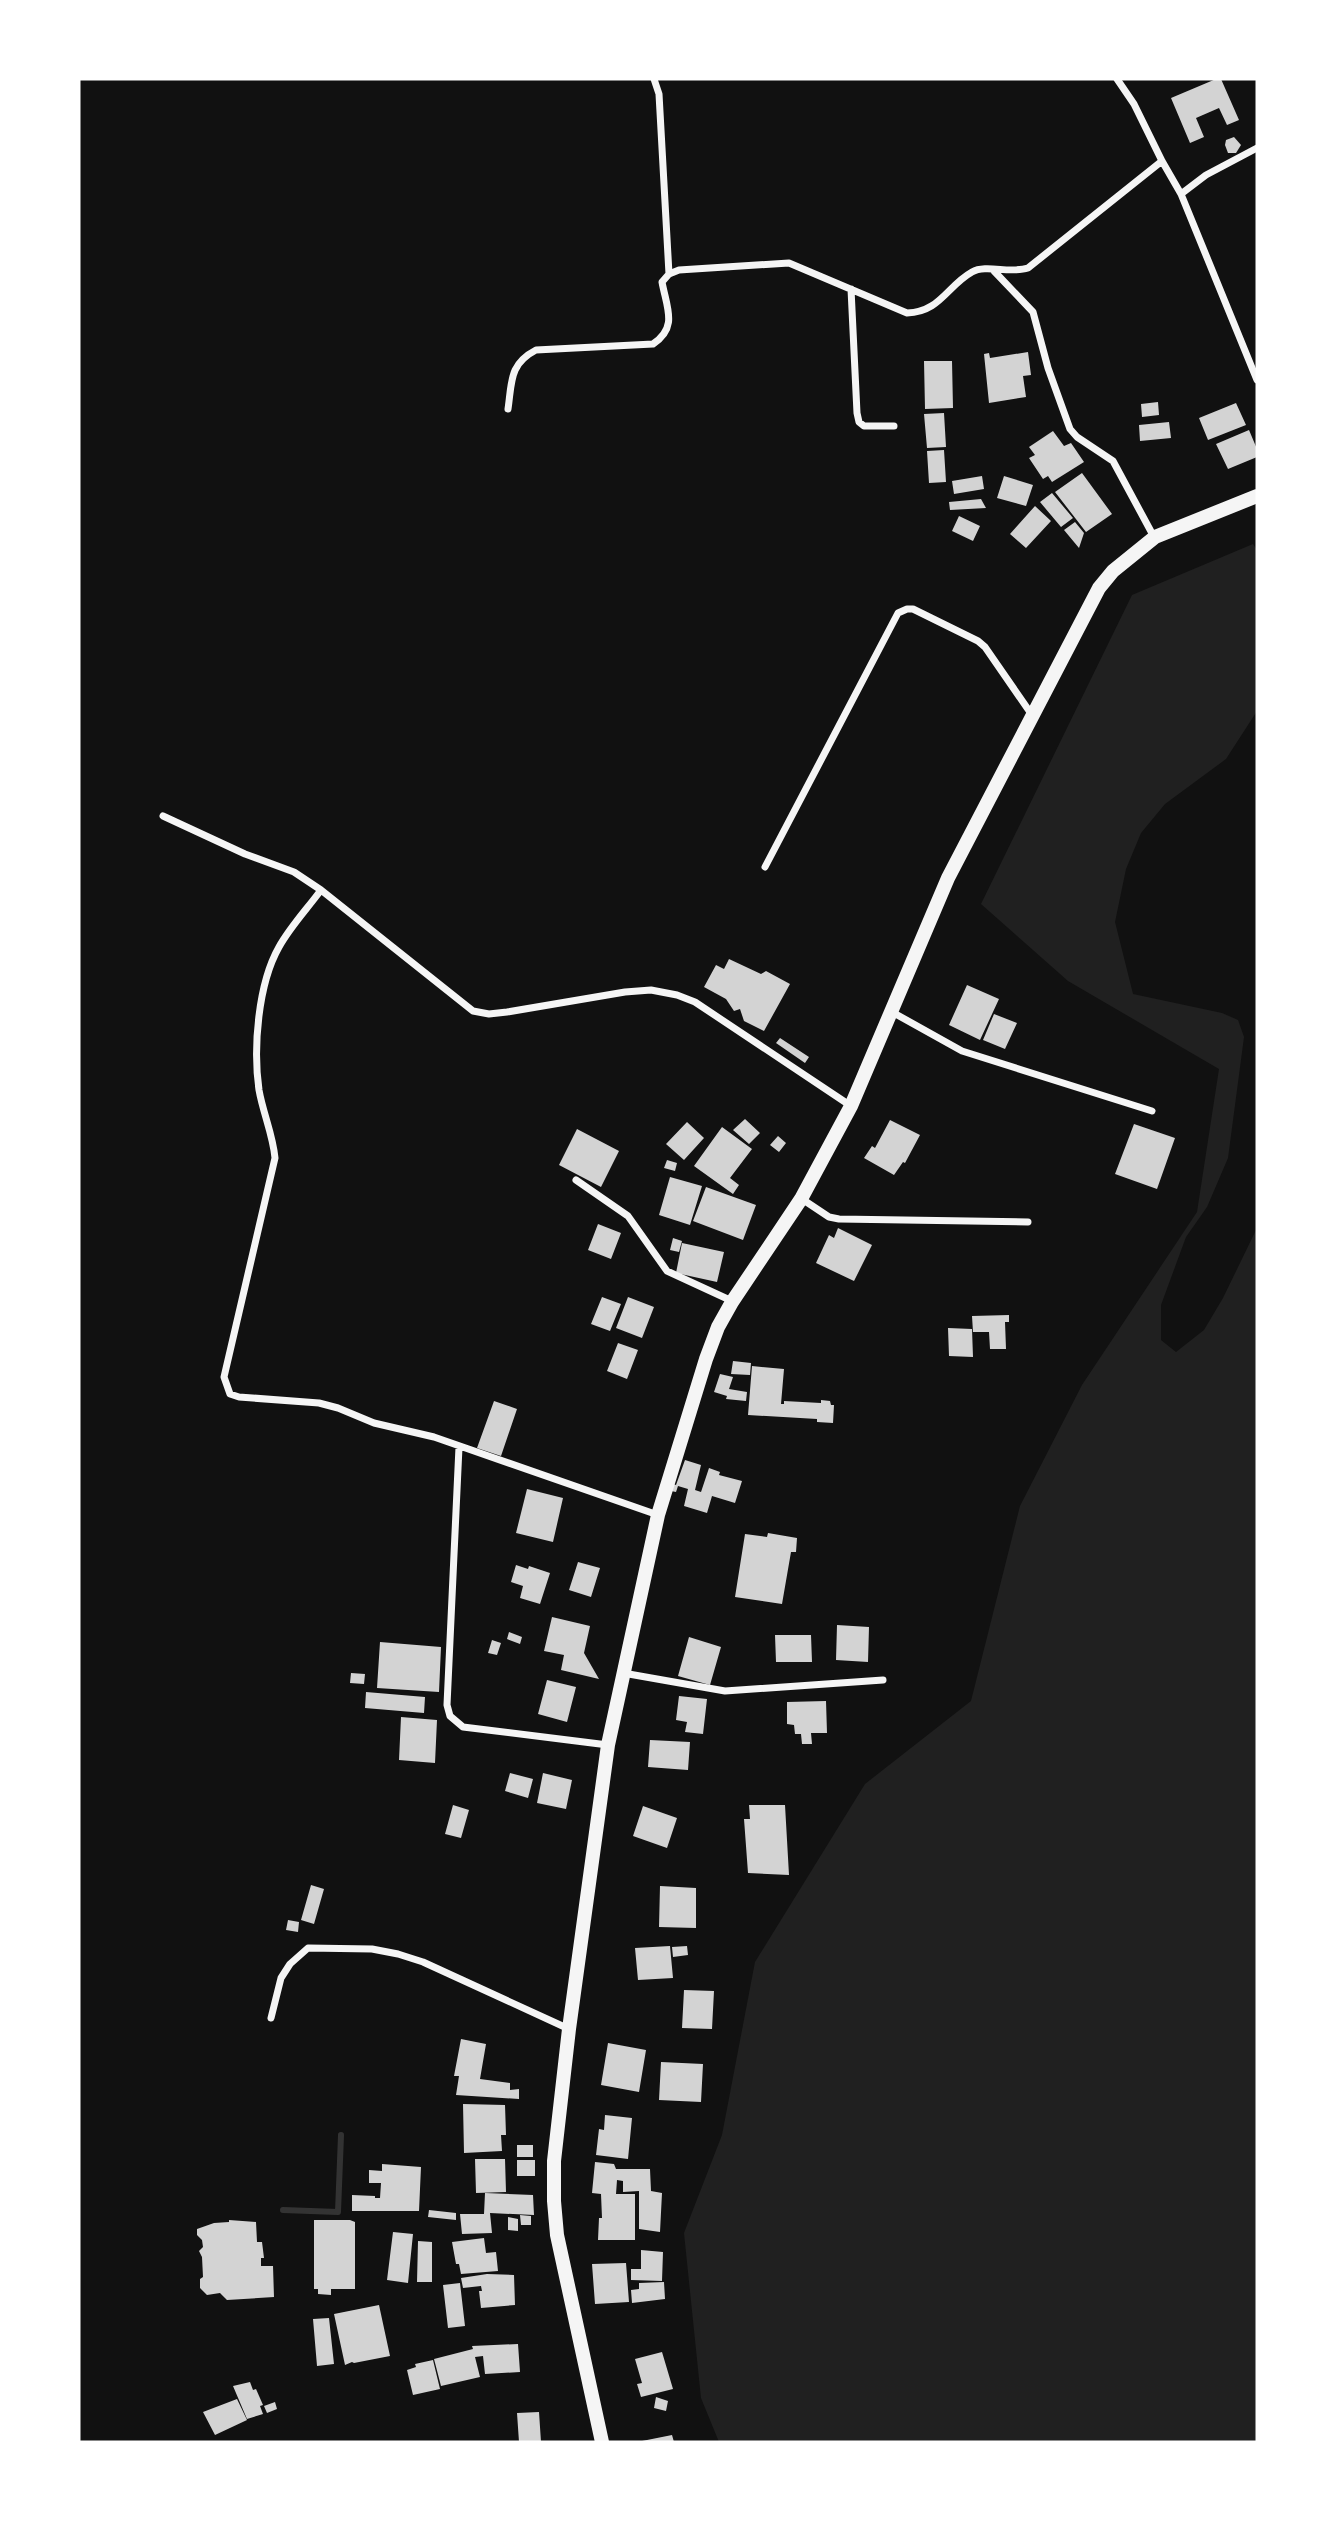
<svg xmlns="http://www.w3.org/2000/svg" width="1336" height="2521" viewBox="0 0 1336 2521" font-family="'Titillium Web',sans-serif">
  <style>
    .green { fill: #202020 }
    .lines { fill: none; stroke-linecap: round; stroke-linejoin: round }
    .stream { stroke: #333; stroke-width: 6 }
    .building { fill: #d3d3d3 }
    .minor { stroke: #f5f5f5; stroke-width: 7 }
    .secondary { stroke: #f5f5f5; stroke-width: 14 }
  </style>
  <rect width="100%" height="100%" fill="#111"/>
  <path class="green" d="M1253,544L1257,550V711L1226,759L1165,804L1141,833L1126,869L1115,922L1133,994L1222,1013L1238,1020L1244,1037L1228,1158L1207,1207L1186,1237L1161,1305V1340L1176,1352L1204,1330L1223,1298L1257,1228V2442H719L701,2398L684,2233L722,2135L755,1962L865,1784L971,1701L1020,1506L1082,1385L1197,1212L1219,1069L1068,981L981,904L1132,595Z"/>
  <g class="lines">
    <path class="stream" d="M283,2210L338,2212L341,2135"/>
  </g>
  <path class="building" d="M1216,79H1221L1239,120L1227,125L1219,108L1196,118L1204,137L1190,143L1171,98Z
    M1234,137L1241,145L1236,153H1228L1225,145L1226,140Z
    M1028,352L1031,375L1023,376L1026,397L989,403L984,354L989,353L990,358Z
    M924,361H952L953,408L925,409Z
    M1158,402L1159,415L1142,417L1141,404Z
    M1236,403L1246,425L1208,440L1199,418Z
    M944,413L946,447L927,448L924,414Z
    M1169,422L1171,438L1140,441L1139,425Z
    M1249,430L1257,449V457L1228,469L1216,444Z
    M1053,431L1064,446L1071,443L1084,462L1052,482L1048,476L1043,479L1029,458L1035,455L1029,447Z
    M944,450L946,482L929,483L927,451Z
    M1082,473L1112,514L1086,532L1055,492Z
    M982,476L984,489L954,494L952,481Z
    M1004,476L1033,485L1026,506L997,498Z
    M1052,493L1073,518L1061,527L1040,502Z
    M981,499L986,508L950,510L949,502Z
    M1035,506L1051,521L1026,548L1010,534Z
    M959,516L980,526L973,541L952,531Z
    M1075,522L1084,533L1079,548L1064,530Z
    M729,959L761,974L766,971L790,984L764,1031L744,1021L740,1009L734,1011L726,999L704,987L716,965L724,969Z
    M967,985L999,999L980,1040L949,1025Z
    M994,1014L1017,1023L1005,1049L983,1040Z
    M780,1038L809,1057L805,1063L776,1043Z
    M745,1119L760,1133L749,1144L733,1130Z
    M890,1120L920,1135L905,1163L903,1162L894,1175L864,1158L872,1146L875,1148Z
    M687,1122L704,1138L684,1160L666,1144Z
    M1134,1124L1175,1138L1157,1189L1115,1174Z
    M722,1127L752,1149L730,1178L739,1185L733,1194L694,1166Z
    M577,1129L619,1151L601,1187L559,1165Z
    M778,1136L786,1143L779,1152L770,1145Z
    M667,1160L677,1163L675,1171L664,1168Z
    M670,1177L702,1186L690,1225L659,1215Z
    M706,1187L756,1205L743,1240L693,1221Z
    M598,1224L621,1233L611,1259L588,1250Z
    M838,1228L872,1245L854,1281L816,1263L829,1235L834,1238Z
    M673,1238L682,1241L679,1252L670,1250Z
    M682,1243L724,1252L717,1282L676,1273Z
    M602,1297L621,1304L610,1331L591,1324Z
    M628,1297L654,1307L642,1338L616,1328Z
    M1009,1315V1322H1005L1006,1349H990L989,1332H973L972,1316Z
    M948,1328L972,1329L973,1357L949,1356Z
    M618,1343L638,1350L627,1379L607,1371Z
    M733,1361L751,1363L750,1375L731,1374Z
    M752,1366L784,1369L781,1404H784V1401L821,1403V1400L830,1401L831,1405H834L833,1423L817,1422V1419L748,1415Z
    M720,1374L733,1377L729,1389L747,1392L746,1401L726,1399L727,1396L714,1392Z
    M494,1401L517,1409L501,1456L477,1448Z
    M685,1460L701,1465L695,1490L701,1492L709,1468L720,1472L719,1475L742,1481L735,1503L712,1496L707,1513L684,1506L688,1489L678,1486L676,1492L671,1491L673,1484L676,1485Z
    M527,1489L563,1498L553,1542L516,1533Z
    M768,1533L797,1538L796,1552H791L782,1604L735,1597L745,1534L767,1537Z
    M578,1562L600,1568L591,1597L569,1590Z
    M516,1565L528,1569L529,1566L550,1573L540,1604L520,1598L523,1586L511,1582Z
    M552,1617L590,1626L584,1653L599,1679L561,1670L564,1655L544,1651Z
    M837,1625L869,1627L868,1662L836,1660Z
    M509,1632L522,1637L520,1644L507,1639Z
    M775,1635H811L812,1662H776Z
    M689,1637L721,1647L710,1685L678,1676Z
    M492,1640L501,1643L497,1655L488,1653Z
    M380,1642L441,1647L439,1692L377,1688Z
    M351,1673L365,1674L364,1684L350,1683Z
    M547,1680L576,1687L567,1722L538,1714Z
    M366,1692L425,1697L424,1713L365,1708Z
    M679,1696L707,1699L703,1734L685,1732L687,1722L676,1720Z
    M826,1701L827,1733H811L812,1744H802L801,1734H795L794,1725L787,1724V1702Z
    M401,1717L437,1720L435,1763L399,1760Z
    M650,1740L690,1742L688,1770L648,1767Z
    M510,1773L533,1779L528,1798L505,1791Z
    M543,1773L572,1780L566,1809L537,1803Z
    M453,1805L469,1810L461,1838L445,1834Z
    M749,1805H785L789,1875L748,1873L744,1819H750Z
    M643,1806L677,1818L667,1848L633,1836Z
    M311,1885L324,1889L314,1924L301,1920Z
    M660,1886L696,1888V1928L659,1927Z
    M288,1920L299,1922L298,1932L286,1930Z
    M670,1946L673,1978L638,1980L635,1948Z
    M687,1946L688,1955L673,1957L672,1947Z
    M684,1990L714,1991L712,2029L682,2028Z
    M461,2039L486,2044L480,2079L510,2083V2090L519,2089V2099L456,2095L459,2076H454Z
    M608,2043L646,2050L639,2092L601,2085Z
    M661,2062L703,2064L701,2102L659,2100Z
    M463,2104L505,2105L506,2135H501L502,2151L464,2153Z
    M605,2115L632,2118L628,2159L596,2155L599,2129L604,2130Z
    M517,2145H533V2157H517Z
    M475,2159H505L506,2192L476,2193Z
    M517,2160H535V2176H517Z
    M595,2162L614,2164L616,2169H650L651,2191L662,2193L660,2232L639,2229V2191L623,2192V2181L617,2180L616,2194H635V2240H598L599,2218H602L601,2194L592,2193Z
    M382,2164L421,2167L419,2211H352V2195L375,2196V2198H380L381,2183H369V2170L382,2171Z
    M485,2193L533,2195L534,2215L490,2213L492,2233L462,2234L460,2214H484Z
    M429,2210L456,2213V2220L428,2217Z
    M520,2215L531,2216V2225H521Z
    M508,2217L518,2219V2231L508,2230Z
    M229,2220L256,2222L257,2242H262L264,2258H261V2266H273L274,2297L227,2300L220,2293L207,2295L200,2288V2279L203,2277L202,2257L199,2251L203,2247L202,2240L197,2235V2229L214,2223L229,2222Z
    M314,2220H350L355,2222V2289H331V2295L318,2294V2289H314Z
    M393,2232L413,2234L408,2283L387,2280Z
    M484,2238L486,2253L496,2252L498,2271L461,2274L459,2264H456L452,2242Z
    M418,2241L432,2242V2282H417Z
    M641,2250L663,2252L662,2281L631,2280V2269H641Z
    M626,2263L629,2302L595,2304L592,2264Z
    M487,2274L514,2275L515,2305L481,2308L479,2291H482L481,2286L463,2288L461,2278Z
    M664,2282L665,2299L632,2303L631,2290L639,2289V2283Z
    M460,2283L465,2326L448,2328L443,2285Z
    M379,2305L390,2356L354,2363L352,2362L345,2365L334,2314Z
    M329,2318L334,2364L317,2366L313,2319Z
    M518,2344L520,2372L485,2374L483,2356L475,2357L480,2377L441,2386L434,2359L473,2349L472,2346Z
    M662,2352L673,2389L641,2397L637,2384L642,2383L635,2359Z
    M433,2360L440,2389L413,2395L407,2370L416,2367L415,2364Z
    M250,2382L253,2390L256,2389L263,2405L260,2406L263,2414L247,2419L233,2386Z
    M656,2397L668,2401L666,2411L654,2408Z
    M237,2399L247,2420L215,2435L203,2412Z
    M275,2402L277,2409L267,2413L264,2406Z
    M539,2412L541,2442H519L517,2413Z
    M672,2435L674,2442H642V2441Z"/>
  <g class="lines">
    <path class="minor" d="M654,79L659,94L669,274
      M1117,79L1134,104L1162,161L1181,194L1257,380
      M1181,194L1206,175L1257,148
      M994,271L1033,312L1048,368L1070,429L1077,437L1113,461L1154,537
      M851,289L857,413L859,422L864,426H894
      M508,409C512,382 509,364 536,350L653,344C678,327 667,309 662,282L669,274L679,270L789,263L907,313C940,312 947,286 972,272C986,264 1010,274 1028,268L1162,161
      M163,816L245,854L294,872L321,890L473,1011L489,1014L507,1012L625,992L651,990L677,995L695,1002L851,1106
      M765,867L898,613L907,609H913L978,641L985,647L1032,715
      M321,890C307,909 290,927 279,947C258,984 253,1048 259,1090C263,1113 273,1135 275,1158L224,1377L230,1394L239,1397L319,1403L338,1408L374,1423L434,1437L658,1515
      M892,1012L962,1051L1152,1111
      M576,1180L628,1216L667,1271L732,1301
      M802,1199L829,1217L839,1219L1028,1222
      M459,1447L447,1705L450,1716L463,1727L608,1745
      M623,1673L725,1691L883,1680
      M271,2018L281,1978L290,1964L308,1948L372,1949L398,1954L423,1962L569,2029"/>
    <path class="secondary" d="M602,2442L557,2235L554,2201V2161L569,2029L608,1745L658,1515L706,1359L718,1327L732,1302L801,1199L851,1106L948,878L1099,588L1113,571L1155,537L1257,496"/>
  </g>
  <rect width="1336" height="2521" fill="none" stroke="#ffffff" stroke-width="161"/>
</svg>
